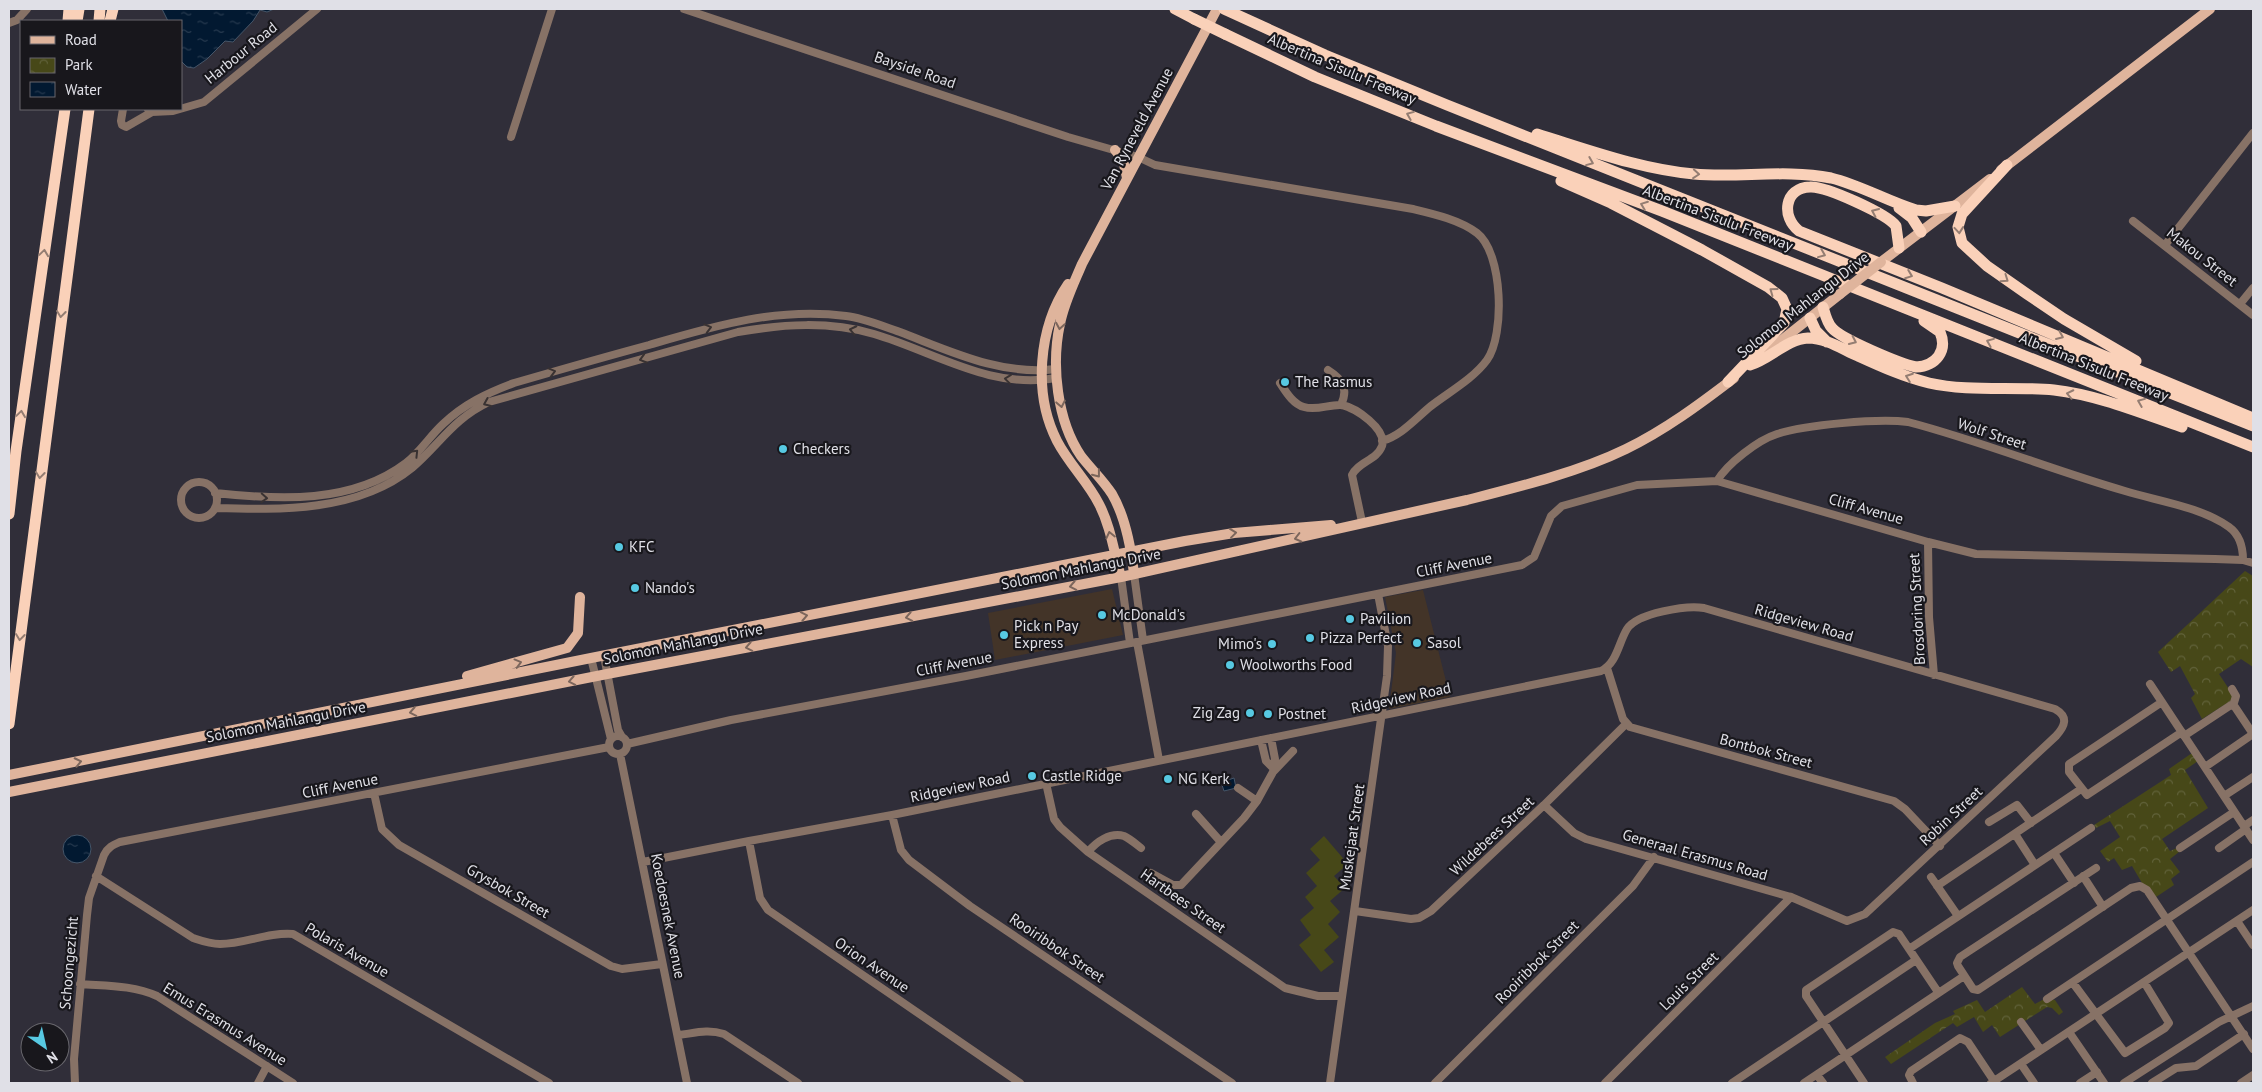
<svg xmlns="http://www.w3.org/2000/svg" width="2262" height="1092" viewBox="0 0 2262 1092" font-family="'PT Sans',sans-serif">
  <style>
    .commercial { fill: #433428 }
    .park { fill: url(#park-crowns) }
    .garden { fill: #474818 }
    .water { fill: url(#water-ripples); stroke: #455568 }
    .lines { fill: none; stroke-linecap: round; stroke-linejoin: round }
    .minor { stroke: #877266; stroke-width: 8 }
    .major { stroke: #dfb49c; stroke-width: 10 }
    .highway { stroke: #fad1b9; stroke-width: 11 }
    .major-bridge { stroke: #dfb49c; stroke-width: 10 }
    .highway-bridge { stroke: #fad1b9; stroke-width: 11 }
    .oneway { stroke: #947d72 }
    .oneway2 { stroke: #7c665c }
    .oneway3 { stroke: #393232 }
    .poi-dot { fill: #57c9e2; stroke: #18171c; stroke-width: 2 }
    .labels { text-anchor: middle; stroke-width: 4.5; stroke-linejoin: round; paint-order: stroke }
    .street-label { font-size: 15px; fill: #e0e0e7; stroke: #18171c }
    .poi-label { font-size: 15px; fill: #e0e0e7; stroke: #18171c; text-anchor: start }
  </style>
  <defs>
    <pattern id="park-crowns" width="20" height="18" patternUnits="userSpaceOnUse" patternTransform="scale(1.25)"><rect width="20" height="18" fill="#474818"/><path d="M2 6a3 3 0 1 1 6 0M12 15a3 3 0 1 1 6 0" fill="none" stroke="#61623a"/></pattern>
    <pattern id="water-ripples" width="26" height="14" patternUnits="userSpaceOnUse" patternTransform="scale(1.25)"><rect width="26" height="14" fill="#021931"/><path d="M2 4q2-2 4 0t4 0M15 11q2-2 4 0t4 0" fill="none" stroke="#273a4f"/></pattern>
  </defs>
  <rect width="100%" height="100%" fill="#302e39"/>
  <path class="commercial" d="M1112,589L1123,635L995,660L988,613Z
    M1423,590L1450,697L1389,709L1396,653L1385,597Z"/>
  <path class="park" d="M2245,571L2253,576V667L2241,659L2219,674L2233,695L2232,700L2202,719L2191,698L2195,694L2180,666L2171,672L2158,652Z
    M2192,753L2198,761L2185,770L2208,808L2162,839L2170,851L2177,848L2179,852L2170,859L2180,872L2171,879L2174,885L2156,897L2142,883L2132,866L2122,870L2114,858L2108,862L2100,851L2120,837L2110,821L2096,828L2094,825L2171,775L2169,769Z
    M2022,987L2035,1004L2046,998L2055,1000L2063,1012L2059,1015L2052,1008L2047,1007L2000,1037L1992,1025L1983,1032L1974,1017L1957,1027L1953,1023L1891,1064L1885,1057L1935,1023L1955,1014L1953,1011L1977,1000L1985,1012Z"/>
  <path class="garden" d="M1324,836L1348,864L1334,876L1345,888L1330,901L1340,912L1328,924L1339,937L1324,950L1334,962L1321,972L1299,945L1311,935L1300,920L1314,908L1305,897L1317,886L1306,873L1320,860L1310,849Z"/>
  <path class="water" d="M162,9H274L267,12L260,10L253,21L233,42L225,41L207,59L194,68L187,67L181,61V21H168Z
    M1234,778L1236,788L1224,791L1222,785L1228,784V780Z
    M63 849a14 14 0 1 1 28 0a14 14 0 1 1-28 0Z"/>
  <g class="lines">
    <path class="minor" d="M684,9L1068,137L1138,157L1155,165L1413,209C1434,214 1460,220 1477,233C1503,253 1505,335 1487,360C1473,379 1449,392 1431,406C1415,419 1402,435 1382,441
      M9,23L17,20L27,9
      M123,109L121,121L122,125L126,127L152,112
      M148,109L152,112L173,111L204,102L317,9
      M511,137L552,9
      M2133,221L2253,315
      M2165,245L2253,133
      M2240,304L2253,288
      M1328,370C1342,379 1349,388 1341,405
      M1280,383C1286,392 1293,404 1304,407C1317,411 1329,404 1342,405C1356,408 1387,429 1382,446C1377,460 1358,462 1352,475L1362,522
      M1717,481C1727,464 1758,440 1777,434C1805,425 1878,418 1908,422C1981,441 2052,470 2125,491C2158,501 2201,507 2229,527C2240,535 2243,547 2243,560
      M181 500a18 18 0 1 1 36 0a18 18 0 1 1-36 0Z
      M215,493C279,500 352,504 406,463C420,452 430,436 443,424C464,404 487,393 514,383C559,370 604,357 649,345C714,326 777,307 846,316C864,318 882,326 900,332C950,351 1001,376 1056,369
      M215,508C280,510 358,512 412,468C440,444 453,419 489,402L738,332C784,324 829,321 874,334C935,352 990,390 1056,378
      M1928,542L1929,617L1934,675
      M1134,574L1143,640
      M1121,577L1130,643
      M1137,642L1159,760
      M604,656L618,730L622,737
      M591,658L611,739
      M1607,668L1623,719L1630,727L1894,801L1905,809L1940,846
      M2150,684L2253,840
      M2232,689L2236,696L2233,706
      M2162,702L2069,764V772L2087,795L2182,732
      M609 745a9 9 0 1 1 18 0a9 9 0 1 1-18 0Z
      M2184,736L2231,705L2235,707L2253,734L2205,767
      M1271,738L1275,759L1273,772
      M1261,740L1266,761L1272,767
      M627,744L731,720L966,676L1522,565L1534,557L1551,516L1562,506L1637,485L1717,481L1928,542L1976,554L2215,559L2243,560L2253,563
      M620,754L687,1083
      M1046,783L1054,819L1060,827L1088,852L1285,988L1318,996H1342
      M1238,788L1257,801
      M374,793L382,829L399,845L611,966L622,969L662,964
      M2224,796L2253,777
      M1196,814L1220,841
      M892,815L901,850L909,860L970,906L1232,1083
      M1989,822L2017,805L2031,823
      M2244,826L2253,820
      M2015,834L2035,865
      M749,841L760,898L768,910L1020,1083
      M2180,848L2234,812
      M2219,848L2246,829
      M1088,852C1096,842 1110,832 1124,836C1129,838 1136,844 1141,848
      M2054,853L2074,883
      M643,862L749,841L892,815L1601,671C1617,663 1618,644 1627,629C1637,613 1687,605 1704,608L2055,709C2069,717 2065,726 2056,736L1865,914L1847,921L1791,897L1586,839L1574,833L1544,805
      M2096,868L1960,957L1957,963L1958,966L1973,989L1978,990L2131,888L2140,886L2147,890L2253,1049
      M1151,873L1173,885H1181L1244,818L1257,801L1273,772L1293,751
      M96,876L193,938C202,941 210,944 220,944C245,944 267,932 293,934L549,1083
      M2083,876L2103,907
      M1931,877L1958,916
      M1937,886L2081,789
      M1355,911L1411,919L1419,918L1431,911L1544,805L1626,724
      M2237,921L2253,945
      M1909,949L2091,828
      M2073,983L2125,1053L2165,1028L2169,1023L2144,982
      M80,984C106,986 133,985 157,996L293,1083
      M2047,999L2253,862
      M2021,1022L2041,1050
      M2069,1032L2104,1083
      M679,1035C695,1033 708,1029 724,1034L798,1083
      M2021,1064L2034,1083
      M1817,1075L1823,1083
      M75,1083L74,1059L87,915L89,898L104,855C108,847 113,845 120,842L609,747
      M258,1083L267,1066
      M1330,1083L1387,676L1388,646L1378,594
      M1435,1083L1633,886L1654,857
      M1605,1083L1791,897
      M1732,1083L1916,960
      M1804,1083L1964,976
      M1864,1083L1806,996V990L1893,932L1899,934L1938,992
      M1913,1083L1909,1075L1911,1071L1960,1038L1968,1042L1994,1081
      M1991,1083L2253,910
      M2080,1083L2097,1072
      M2124,1083L2219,1022L2253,1006
      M2152,1083L2176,1068L2196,1066L2244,1034
      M2241,1083L2253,1075"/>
    <path class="major" d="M1115,150L1123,160L1127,178
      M2001,170L2210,9
      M1881,262L1990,179
      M1068,284C1038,328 1033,394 1057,441C1069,464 1088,482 1099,504C1111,527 1114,553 1121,577
      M1763,355L1840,294
      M1134,574C1131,547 1126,518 1112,494C1103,480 1091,469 1081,456C1057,421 1051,365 1060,324C1064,303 1074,283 1082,264L1217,9
      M467,676L567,648L578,633L580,597
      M9,775L591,658L1185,541L1234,533L1331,525
      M9,792L607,674L1121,577L1467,500C1518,487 1579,472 1626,449C1665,430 1700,404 1734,378"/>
    <path class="highway" d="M1175,9L1194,19
      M1224,9L1325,55L1447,105L2253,426
      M68,21L69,9
      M77,21L79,9
      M99,21L100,9
      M110,21L113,9
      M1225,34L1315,77L1436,126L1662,211L2253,447
      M1537,134C1589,150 1640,169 1694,174C1739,178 1786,169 1831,178C1860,185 1887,201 1916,210L1926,211L1955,206
      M2007,165L1962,214L1958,227L1962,243L1987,266L2027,294L2064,319L2136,361
      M1561,181L1611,203L1702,250L1768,287L1782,298L1787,309L1784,323L1728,382
      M1899,208L1912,218L1921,232
      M1899,248L1896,226C1887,214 1826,186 1810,187C1784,188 1781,217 1799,231L1942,288L2253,418
      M1823,307C1825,314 1827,323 1832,328C1841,339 1901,364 1916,367C1936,366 1948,351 1940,332L1924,321
      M1810,318L1816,331L1827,342
      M1750,365C1770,359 1787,339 1808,338C1826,338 1842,349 1858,356C1880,366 1904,377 1929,383C1969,392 2013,386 2054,390C2098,395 2141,413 2182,427
      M9,514L16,451L65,109
      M9,724L89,109"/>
    <path class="major-bridge" d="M1840,294L1881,262"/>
    <path class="highway-bridge" d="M1194,19L1225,34"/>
  </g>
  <defs><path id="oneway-chevron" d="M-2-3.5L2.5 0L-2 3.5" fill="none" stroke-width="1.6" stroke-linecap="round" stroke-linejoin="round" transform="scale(1.25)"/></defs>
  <g class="oneway">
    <use href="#oneway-chevron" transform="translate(1410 115) rotate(-158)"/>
    <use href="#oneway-chevron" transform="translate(1590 162) rotate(22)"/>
    <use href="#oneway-chevron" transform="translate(1696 174) rotate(5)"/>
    <use href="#oneway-chevron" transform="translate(1644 205) rotate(-159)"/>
    <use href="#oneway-chevron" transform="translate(1875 212) rotate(-156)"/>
    <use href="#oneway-chevron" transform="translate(1959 230) rotate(85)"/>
    <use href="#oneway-chevron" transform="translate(44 253) rotate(-82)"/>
    <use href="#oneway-chevron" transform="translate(1822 254) rotate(22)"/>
    <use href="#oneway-chevron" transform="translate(1909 275) rotate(21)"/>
    <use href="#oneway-chevron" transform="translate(2005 279) rotate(35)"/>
    <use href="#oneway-chevron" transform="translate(1773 291) rotate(-144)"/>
    <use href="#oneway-chevron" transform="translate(61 314) rotate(97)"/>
    <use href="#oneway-chevron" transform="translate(2060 336) rotate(23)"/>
    <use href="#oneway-chevron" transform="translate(1853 341) rotate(25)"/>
    <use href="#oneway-chevron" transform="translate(1990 342) rotate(-158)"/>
    <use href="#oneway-chevron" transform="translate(1909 377) rotate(-160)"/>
    <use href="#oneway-chevron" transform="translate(2070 394) rotate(-168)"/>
    <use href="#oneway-chevron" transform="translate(2141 402) rotate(-158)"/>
    <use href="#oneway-chevron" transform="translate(21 414) rotate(-82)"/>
    <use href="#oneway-chevron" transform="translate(40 475) rotate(97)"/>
    <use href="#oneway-chevron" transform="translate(20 637) rotate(97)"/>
  </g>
  <g class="oneway2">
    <use href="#oneway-chevron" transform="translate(1060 326) rotate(100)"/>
    <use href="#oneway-chevron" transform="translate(1061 404) rotate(79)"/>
    <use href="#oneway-chevron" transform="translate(1097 474) rotate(52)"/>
    <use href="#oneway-chevron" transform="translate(1233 533) rotate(-7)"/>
    <use href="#oneway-chevron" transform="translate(1110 535) rotate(-103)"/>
    <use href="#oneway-chevron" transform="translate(1298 538) rotate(166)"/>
    <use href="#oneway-chevron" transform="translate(1073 586) rotate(169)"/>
    <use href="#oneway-chevron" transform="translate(804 616) rotate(-11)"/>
    <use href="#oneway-chevron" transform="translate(909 617) rotate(169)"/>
    <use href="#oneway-chevron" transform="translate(749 647) rotate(169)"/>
    <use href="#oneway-chevron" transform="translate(518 663) rotate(-15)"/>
    <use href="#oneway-chevron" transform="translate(572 681) rotate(169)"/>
    <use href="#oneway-chevron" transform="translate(413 712) rotate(169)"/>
    <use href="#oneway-chevron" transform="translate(78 762) rotate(-12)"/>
  </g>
  <g class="oneway3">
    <use href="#oneway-chevron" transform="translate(708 328) rotate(-15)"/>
    <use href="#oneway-chevron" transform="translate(853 330) rotate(-168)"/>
    <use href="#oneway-chevron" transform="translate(643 359) rotate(164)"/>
    <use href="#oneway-chevron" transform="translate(552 372) rotate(-15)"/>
    <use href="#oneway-chevron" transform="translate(1008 379) rotate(-173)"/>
    <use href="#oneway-chevron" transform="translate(487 403) rotate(157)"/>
    <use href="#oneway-chevron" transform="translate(415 453) rotate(-46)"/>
    <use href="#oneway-chevron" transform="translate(264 498) rotate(3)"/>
  </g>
  <g class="poi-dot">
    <circle cx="1285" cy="382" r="5"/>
    <circle cx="783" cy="449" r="5"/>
    <circle cx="619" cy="547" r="5"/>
    <circle cx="635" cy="588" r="5"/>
    <circle cx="1102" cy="615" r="5"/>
    <circle cx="1350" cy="619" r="5"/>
    <circle cx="1004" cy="635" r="5"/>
    <circle cx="1310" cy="638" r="5"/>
    <circle cx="1417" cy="643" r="5"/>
    <circle cx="1272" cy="644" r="5"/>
    <circle cx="1230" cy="665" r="5"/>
    <circle cx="1250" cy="713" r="5"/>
    <circle cx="1268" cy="714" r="5"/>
    <circle cx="1032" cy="776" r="5"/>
    <circle cx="1168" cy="779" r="5"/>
  </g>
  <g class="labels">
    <g class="street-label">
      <text transform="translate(241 53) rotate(-39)" y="5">Harbour Road</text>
      <text transform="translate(1342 69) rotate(23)" y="5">Albertina Sisulu Freeway</text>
      <text transform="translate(915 70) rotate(19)" y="5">Bayside Road</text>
      <text transform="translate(1137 129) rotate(-62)" y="5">Van Ryneveld Avenue</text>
      <text transform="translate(1718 218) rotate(21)" y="5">Albertina Sisulu Freeway</text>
      <text transform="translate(2202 257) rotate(38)" y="5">Makou Street</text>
      <text transform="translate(1803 305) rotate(-38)" y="5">Solomon Mahlangu Drive</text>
      <text transform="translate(2094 367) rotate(22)" y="5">Albertina Sisulu Freeway</text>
      <text transform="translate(1992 434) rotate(18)" y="5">Wolf Street</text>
      <text transform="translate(1866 509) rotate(16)" y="5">Cliff Avenue</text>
      <text transform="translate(1454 565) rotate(-11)" y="5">Cliff Avenue</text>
      <text transform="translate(1081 569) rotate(-11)" y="5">Solomon Mahlangu Drive</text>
      <text transform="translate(1917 609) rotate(-93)" y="5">Brosdoring Street</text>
      <text transform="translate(1804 623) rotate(16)" y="5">Ridgeview Road</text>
      <text transform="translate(683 644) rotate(-11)" y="5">Solomon Mahlangu Drive</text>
      <text transform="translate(954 664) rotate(-11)" y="5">Cliff Avenue</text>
      <text transform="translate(1401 698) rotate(-12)" y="5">Ridgeview Road</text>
      <text transform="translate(286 722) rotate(-11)" y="5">Solomon Mahlangu Drive</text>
      <text transform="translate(1766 751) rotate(15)" y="5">Bontbok Street</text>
      <text transform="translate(340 786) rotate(-11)" y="5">Cliff Avenue</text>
      <text transform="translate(960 787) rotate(-12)" y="5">Ridgeview Road</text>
      <text transform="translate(1951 816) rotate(-43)" y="5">Robin Street</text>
      <text transform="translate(1492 836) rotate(-43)" y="5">Wildebees Street</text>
      <text transform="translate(1352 837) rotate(-82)" y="5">Muskejaat Street</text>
      <text transform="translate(1695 855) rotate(16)" y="5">Generaal Erasmus Road</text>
      <text transform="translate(508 891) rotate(30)" y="5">Grysbok Street</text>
      <text transform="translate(1183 901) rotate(35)" y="5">Hartbees Street</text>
      <text transform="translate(668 916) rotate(79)" y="5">Koedoesnek Avenue</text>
      <text transform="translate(1057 948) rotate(34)" y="5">Rooiribbok Street</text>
      <text transform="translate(347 950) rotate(30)" y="5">Polaris Avenue</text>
      <text transform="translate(1537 962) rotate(-45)" y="5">Rooiribbok Street</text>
      <text transform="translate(69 963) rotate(-85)" y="5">Schoongezicht</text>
      <text transform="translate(872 965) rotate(34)" y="5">Orion Avenue</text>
      <text transform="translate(1689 981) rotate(-45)" y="5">Louis Street</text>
      <text transform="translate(225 1024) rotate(32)" y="5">Emus Erasmus Avenue</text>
    </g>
    <g class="poi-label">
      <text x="1295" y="387">The Rasmus</text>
      <text x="793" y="454">Checkers</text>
      <text x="629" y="552">KFC</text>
      <text x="645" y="593">Nando's</text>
      <text x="1112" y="620">McDonald's</text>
      <text x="1360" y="624">Pavilion</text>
      <text x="1014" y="631">Pick n Pay<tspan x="1014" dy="17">Express</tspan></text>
      <text x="1320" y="643">Pizza Perfect</text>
      <text x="1427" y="648">Sasol</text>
      <text x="1262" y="649" text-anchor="end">Mimo's</text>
      <text x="1240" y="670">Woolworths Food</text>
      <text x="1240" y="718" text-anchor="end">Zig Zag</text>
      <text x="1278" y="719">Postnet</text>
      <text x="1042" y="781">Castle Ridge</text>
      <text x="1178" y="784">NG Kerk</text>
    </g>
  </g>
  <rect width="2262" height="1092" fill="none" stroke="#e0e0e7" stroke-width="20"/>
  <rect x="20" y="20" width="162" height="90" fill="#18171c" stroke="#68676d"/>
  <rect x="30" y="36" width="25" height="8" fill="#dfb49c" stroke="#68676d"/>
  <text x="65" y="45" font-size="15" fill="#e0e0e7">Road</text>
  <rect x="30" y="58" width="25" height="15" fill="url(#park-crowns)" stroke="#68676d"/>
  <text x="65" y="70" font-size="15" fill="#e0e0e7">Park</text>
  <rect x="30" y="82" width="25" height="15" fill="url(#water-ripples)" stroke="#68676d"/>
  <text x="65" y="95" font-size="15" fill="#e0e0e7">Water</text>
  <g transform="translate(45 1047) rotate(146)"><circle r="24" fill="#18171c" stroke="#68676d"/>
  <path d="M0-4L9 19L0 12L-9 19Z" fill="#57c9e2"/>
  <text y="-8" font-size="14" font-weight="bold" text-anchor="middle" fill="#e0e0e7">N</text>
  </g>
</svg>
